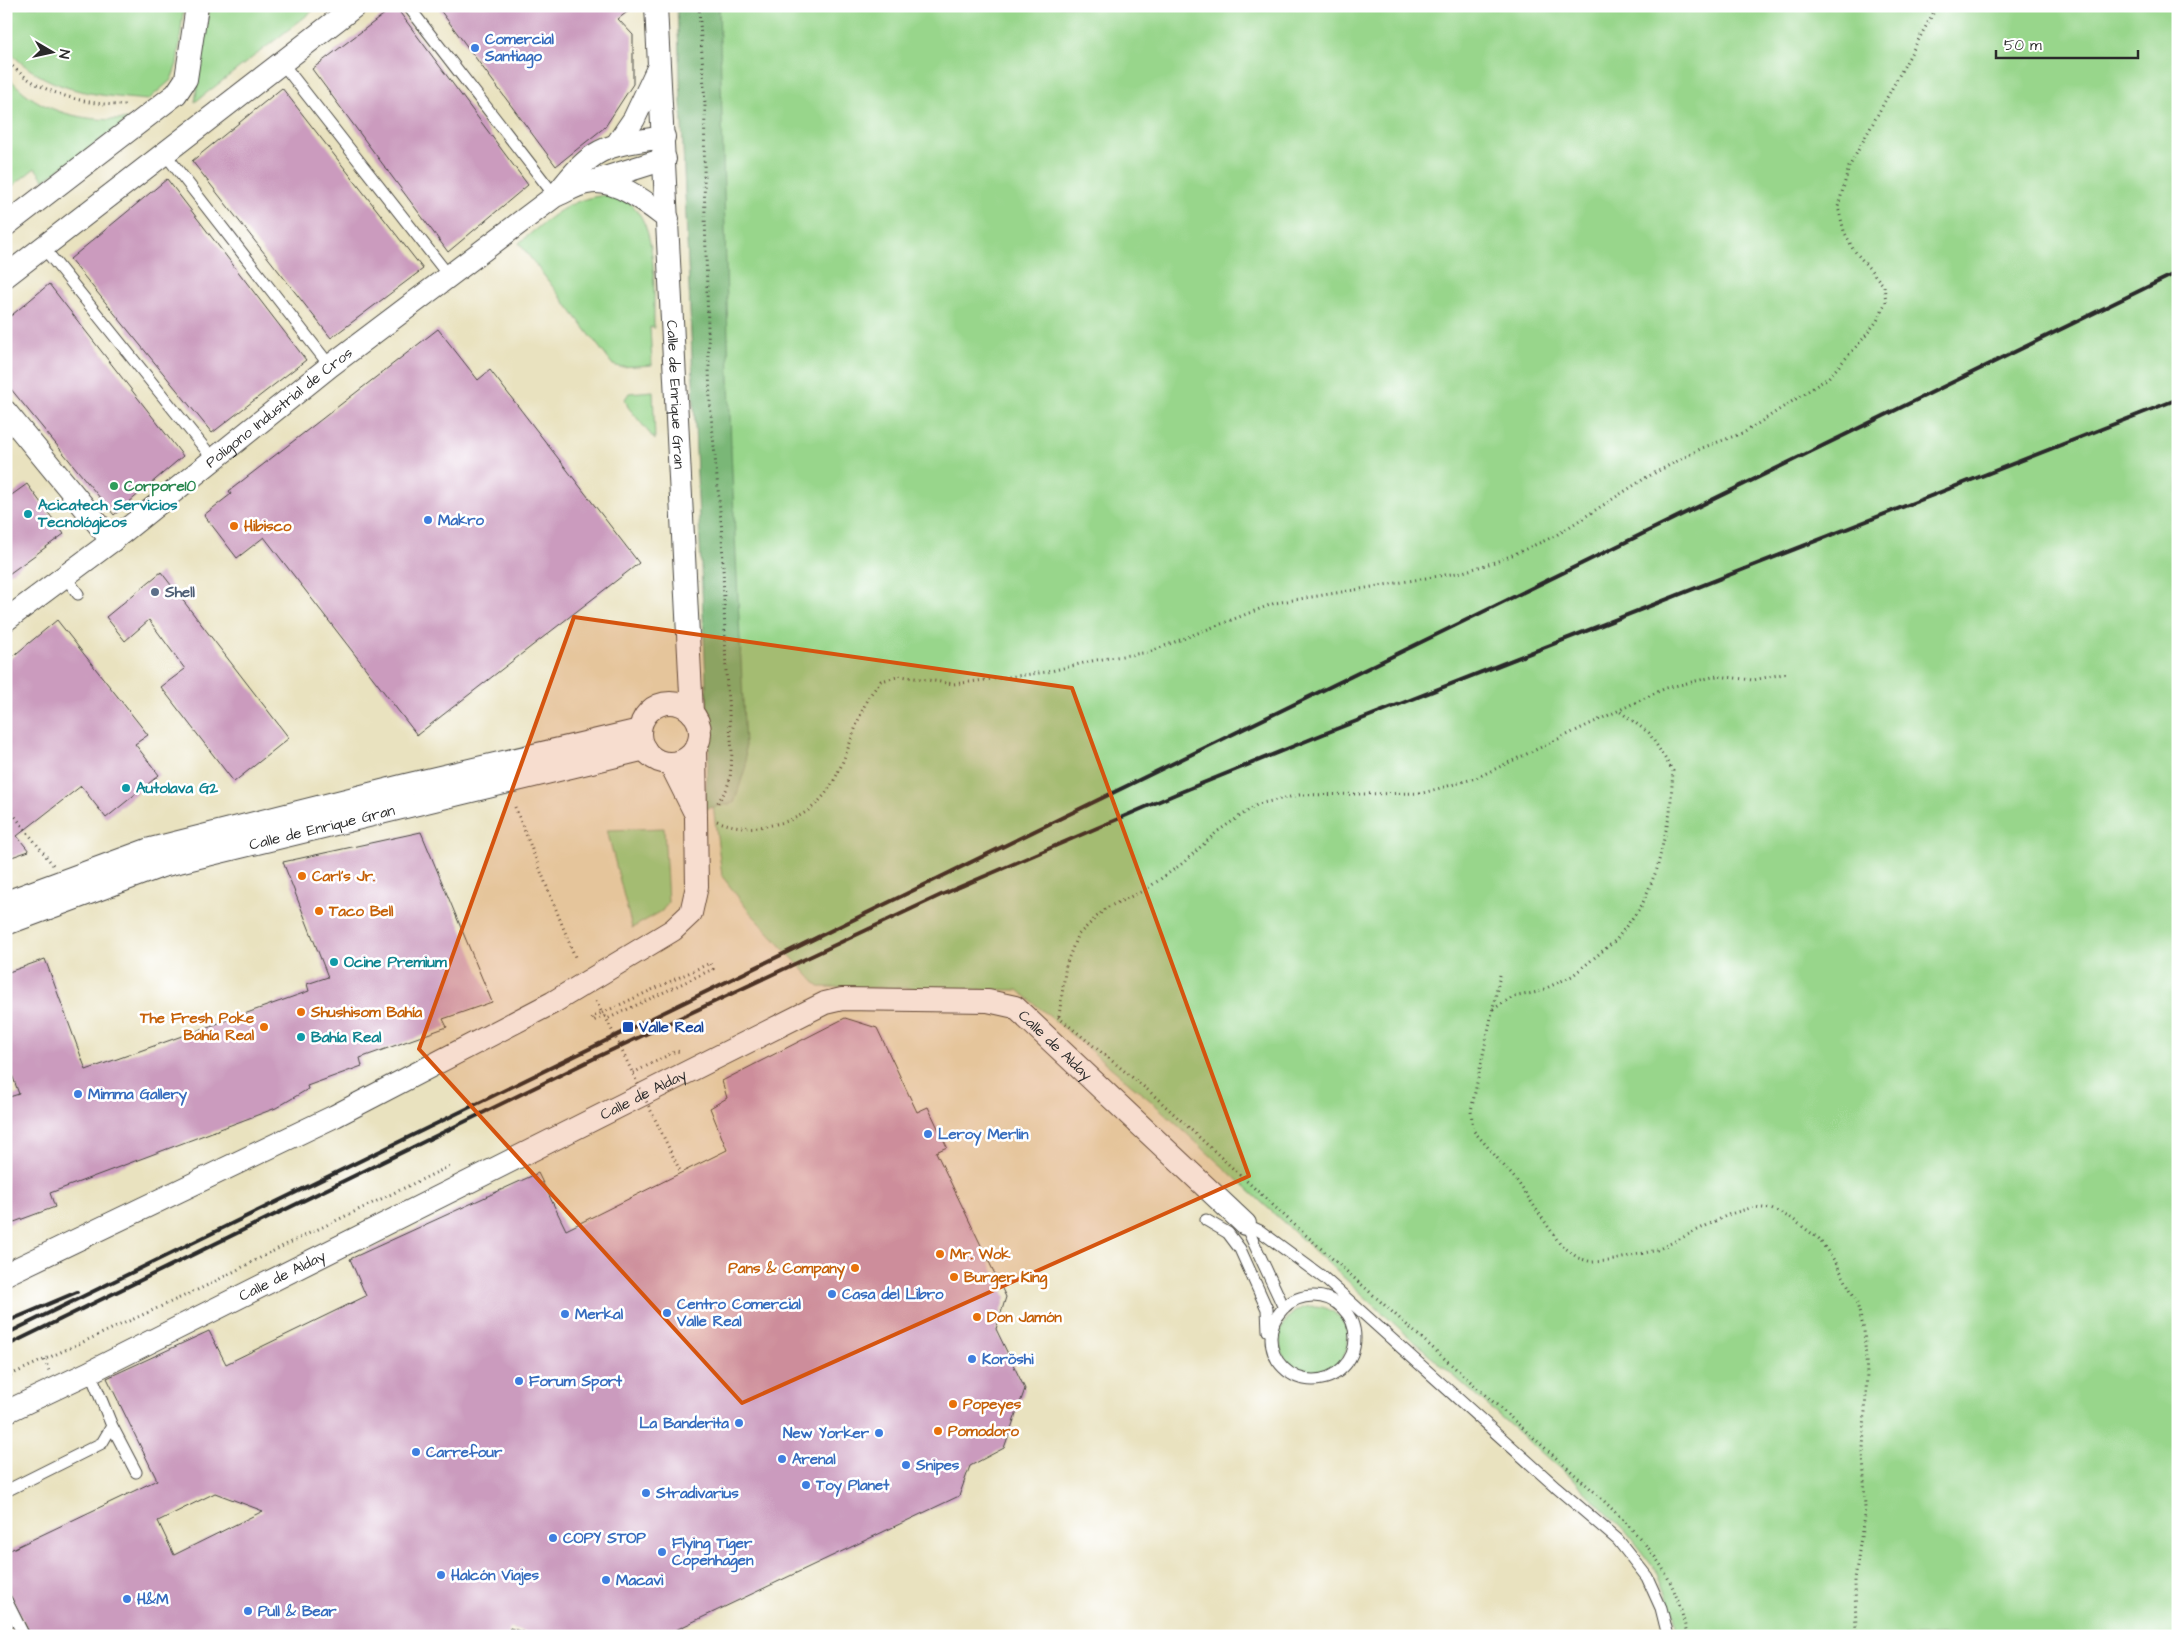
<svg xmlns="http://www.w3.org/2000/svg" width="2184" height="1642" viewBox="0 0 2184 1642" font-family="'Architects Daughter',sans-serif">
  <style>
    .green { fill: #98d68b; stroke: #62805b }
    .forest { fill: #7ab777; stroke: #527151 }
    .building { fill: #cb9bbe; fill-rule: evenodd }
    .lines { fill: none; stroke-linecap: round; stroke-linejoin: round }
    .service-casing { stroke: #484641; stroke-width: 13 }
    .minor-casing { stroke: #484641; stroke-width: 24 }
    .path { stroke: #484641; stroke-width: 3; stroke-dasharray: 1 4; stroke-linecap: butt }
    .service { stroke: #fff; stroke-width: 11 }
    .minor { stroke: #fff; stroke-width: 22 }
    .rail { stroke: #2b2b2b; stroke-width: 4 }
    .path-bridge { stroke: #484641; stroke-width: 3; stroke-dasharray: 1 4; stroke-linecap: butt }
    .marked { fill: #d5540f; fill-opacity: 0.2; stroke: #d5540f; stroke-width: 4; stroke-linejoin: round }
    .shop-dot { fill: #3f7fe0; stroke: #fff; stroke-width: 2 }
    .leisure-dot { fill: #2e9e5b; stroke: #fff; stroke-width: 2 }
    .culture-dot { fill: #0f9aa8; stroke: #fff; stroke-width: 2 }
    .food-dot { fill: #e8710a; stroke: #fff; stroke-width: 2 }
    .service-dot { fill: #5c6f8a; stroke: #fff; stroke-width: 2 }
    .transit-dot { fill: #1a4fb4; stroke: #fff; stroke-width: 2 }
    .labels { text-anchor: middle; stroke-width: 5; stroke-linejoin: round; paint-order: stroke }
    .shop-label { font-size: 15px; font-weight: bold; fill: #366cbe; stroke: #fff; text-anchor: start }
    .street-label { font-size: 15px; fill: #2b2b2b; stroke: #fff }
    .leisure-label { font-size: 15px; font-weight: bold; fill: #27864d; stroke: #fff; text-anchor: start }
    .culture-label { font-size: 15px; font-weight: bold; fill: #0d838f; stroke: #fff; text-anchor: start }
    .food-label { font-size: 15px; font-weight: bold; fill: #c56008; stroke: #fff; text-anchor: start }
    .service-label { font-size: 15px; font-weight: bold; fill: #4e5e75; stroke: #fff; text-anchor: start }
    .transit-label { font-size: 15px; font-weight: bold; fill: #164399; stroke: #fff; text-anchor: start }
  </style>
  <rect width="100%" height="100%" fill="#fff"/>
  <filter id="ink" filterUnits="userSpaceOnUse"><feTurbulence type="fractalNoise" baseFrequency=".02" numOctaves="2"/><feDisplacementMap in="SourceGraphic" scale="10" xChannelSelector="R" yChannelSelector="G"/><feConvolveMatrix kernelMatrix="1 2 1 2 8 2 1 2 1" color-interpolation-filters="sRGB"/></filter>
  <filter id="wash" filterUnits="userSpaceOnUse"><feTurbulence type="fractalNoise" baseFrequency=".0096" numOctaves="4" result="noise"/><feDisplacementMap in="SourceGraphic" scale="20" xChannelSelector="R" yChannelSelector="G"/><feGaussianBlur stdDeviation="1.12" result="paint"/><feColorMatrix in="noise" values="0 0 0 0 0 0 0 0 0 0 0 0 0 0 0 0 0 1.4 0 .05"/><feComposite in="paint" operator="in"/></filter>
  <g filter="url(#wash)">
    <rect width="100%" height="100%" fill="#e9e2bf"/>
    <path class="green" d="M6,6H184L177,64L171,80L148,100C93,95 45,92 6,48Z
      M210,6H319L195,102Z
      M677,6H2178V1636H1677L1674,1614L1658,1573L1626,1532L1575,1482L1399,1328L1151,1101L1018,990L819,987L748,910L722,876L711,789Z
      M6,76C14,82 21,91 29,96C57,116 96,122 129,119L44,180L35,168L6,191Z
      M609,195C615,197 622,198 627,201C660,223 653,292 654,328L650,327L652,365L620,367L613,365L519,243C549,219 569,197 609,195Z
      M653,391L655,440L628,407L625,399L629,393Z
      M664,828L668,902L662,911L632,928L607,830Z
      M1280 1340a34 34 0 1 1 68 0a34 34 0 1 1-68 0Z"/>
    <path class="forest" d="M677,6H719L731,451L746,766L734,803L704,809L709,753Z"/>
    <g id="blocks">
      <path class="building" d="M395,6L528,185L448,252L312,69Z
        M437,6H635L618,19L633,35V84L605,127L556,166Z
        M282,88L423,269L331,338L192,161Z
        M167,179L306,360L212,433L70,259Z
        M49,284L183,456L114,515L6,383V320Z
        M438,329L478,380L490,370L639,563L417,735L264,537L237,558L204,515L231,494L229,491Z
        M27,484L64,534L6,576V499Z
        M161,572L289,738L234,782L161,687L185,669L149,620L125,641L106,617Z
        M57,620L148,735L135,744L159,775L106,818L81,786L17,836L29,851L6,859V662Z
        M421,832L492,1002L443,1019L447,1027L360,1058L362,1066L307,1086L308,1089L276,1108L50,1193L55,1207L6,1225V1098L19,1094L6,1058V973L45,959L86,1070L309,991L307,984L328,977L283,862Z
        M845,1018L877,1028L917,1112L928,1107L947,1147L936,1152L1006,1297L996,1329L1025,1389L1004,1448L970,1466L959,1496L663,1636H536L510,1628L508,1636H31L6,1587V1552L157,1480L107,1378L209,1331L226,1364L366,1296L350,1259L538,1173L566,1230L727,1150L710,1108L727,1098L722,1081ZM215,1493L263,1511L174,1555L158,1521Z"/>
    </g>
  </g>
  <g filter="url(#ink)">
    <use href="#blocks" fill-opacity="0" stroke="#484641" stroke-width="1"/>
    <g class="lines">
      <defs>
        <path id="service" d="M408,6L555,196
          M282,63L449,276
          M166,155L330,366
          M43,247L214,460
          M65,576L78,594
          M1206,1220L1228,1233L1240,1249L1267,1309L1268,1331
          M1245,1224L1260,1231L1324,1278L1556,1487L1618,1540L1647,1577L1661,1608L1668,1636
          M1245,1224L1284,1308
          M1271 1338a42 42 0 1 1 84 0a42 42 0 1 1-84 0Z
          M112,1426L136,1472
          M6,1491L102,1443L112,1426L90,1372
          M6,1600L24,1636"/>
        <g id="minor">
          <path id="s1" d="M656,6L692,713"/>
          <path d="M617,144L634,119L658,68"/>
          <path d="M595,181L665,159"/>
          <path d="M557,194C595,145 604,146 664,137"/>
          <path d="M6,225L176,94L186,79L197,6"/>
          <path d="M6,276L355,6"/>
          <path d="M6,412L112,541"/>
          <path id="s2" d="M6,620L112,541L330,366L555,196C565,192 576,185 587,183C615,177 647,203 668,219"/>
          <circle cx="670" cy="733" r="30"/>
          <path d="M670,763L694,811"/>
          <path d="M6,902L147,850L406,785L640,730"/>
          <path id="s3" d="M6,924L162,866L645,749"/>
          <path d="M6,1274L335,1116L552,1003L673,930L691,913L697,886L695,749"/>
          <path id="s4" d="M6,1412L90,1372L825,1003L842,999L988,1001L1015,1007L1245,1224"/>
        </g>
      </defs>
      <use href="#service" class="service-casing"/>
      <use href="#minor" class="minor-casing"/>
      <path class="path" d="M699,6L705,104L704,178L710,403L722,532L726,673L732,752L730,779L726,790L717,804
        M6,59C32,92 87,106 127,105
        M6,805L53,865
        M515,807L575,957
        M717,821C738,829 755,829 776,824C839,811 843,751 866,702C869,695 876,688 881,681L901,676L954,684L1047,672L1096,660L1149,652L1275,603L1463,572L1501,560L1555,536L1647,477L1702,448L1745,432L1828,378L1863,339L1877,321L1886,302L1884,286L1853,249L1844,231L1838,207L1849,167L1937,6
        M1500,975L1471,1111L1473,1130L1517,1181L1560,1244L1578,1258L1592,1262L1609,1261L1657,1250L1730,1214L1754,1207L1771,1209L1791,1218L1819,1239L1836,1263L1856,1300L1864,1330L1867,1374L1863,1449L1865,1509L1855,1579L1856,1636
        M596,1001L602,1013L592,1017L593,1021L605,1016
        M1493,1009L1513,997L1538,992L1572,976L1616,940L1642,905L1657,869L1670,813L1673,771L1649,733L1619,711
        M602,1013L710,963L713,969L607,1019
        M1059,1016L1066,965L1077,936L1106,908L1145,890L1183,863L1218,831L1258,804L1299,795L1423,793L1476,778L1666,688L1717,676L1753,680L1788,673
        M1058,1017L1149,1091L1289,1220L1600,1497C1646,1543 1675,1569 1687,1636
        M633,1073L676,1051L682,1052
        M45,1360L49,1371
        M6,1377L206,1286L285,1245L450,1166"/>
      <use href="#service" class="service"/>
      <use href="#minor" class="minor"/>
      <path class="rail" d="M6,1322L77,1292
        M6,1334L2178,272
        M6,1346L597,1057L941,895L1176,794L1326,733L2178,399"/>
      <path class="path-bridge" d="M605,1016L681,1173"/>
    </g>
  </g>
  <path class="marked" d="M574,617L1072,688L1249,1176L742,1403L419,1049Z"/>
  <g class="shop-dot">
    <circle cx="475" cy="48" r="5"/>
    <circle cx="428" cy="520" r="5"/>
    <circle cx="78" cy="1094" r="5"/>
    <circle cx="928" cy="1134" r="5"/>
    <circle cx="832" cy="1294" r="5"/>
    <circle cx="667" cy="1313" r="5"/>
    <circle cx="565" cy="1314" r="5"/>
    <circle cx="972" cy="1359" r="5"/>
    <circle cx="519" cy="1381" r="5"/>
    <circle cx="739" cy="1423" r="5"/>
    <circle cx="879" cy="1433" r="5"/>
    <circle cx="416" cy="1452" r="5"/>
    <circle cx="782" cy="1459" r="5"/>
    <circle cx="906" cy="1465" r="5"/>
    <circle cx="806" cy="1485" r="5"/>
    <circle cx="646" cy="1493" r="5"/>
    <circle cx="553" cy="1538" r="5"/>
    <circle cx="662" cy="1552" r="5"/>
    <circle cx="441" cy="1575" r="5"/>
    <circle cx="606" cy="1580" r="5"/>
    <circle cx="127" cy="1599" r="5"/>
    <circle cx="248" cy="1611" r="5"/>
  </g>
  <circle class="leisure-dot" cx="114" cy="486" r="5"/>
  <g class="culture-dot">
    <circle cx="28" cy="514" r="5"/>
    <circle cx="126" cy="788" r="5"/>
    <circle cx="334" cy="962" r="5"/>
    <circle cx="301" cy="1037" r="5"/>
  </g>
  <g class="food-dot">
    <circle cx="234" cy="526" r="5"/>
    <circle cx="302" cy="876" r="5"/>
    <circle cx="319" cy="911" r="5"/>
    <circle cx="301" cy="1012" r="5"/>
    <circle cx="264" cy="1027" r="5"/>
    <circle cx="940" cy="1254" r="5"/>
    <circle cx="855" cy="1268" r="5"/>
    <circle cx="954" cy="1277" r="5"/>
    <circle cx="977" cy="1317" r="5"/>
    <circle cx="953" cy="1404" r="5"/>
    <circle cx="938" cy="1431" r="5"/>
  </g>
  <circle class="service-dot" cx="155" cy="592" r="5"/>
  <rect class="transit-dot" x="622" y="1021" width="12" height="12" rx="2.5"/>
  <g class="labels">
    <g class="shop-label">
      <text x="485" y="44">Comercial<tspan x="485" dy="17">Santiago</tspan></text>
      <text x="438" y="525">Makro</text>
      <text x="88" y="1099">Mimma Gallery</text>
      <text x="938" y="1139">Leroy Merlin</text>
      <text x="842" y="1299">Casa del Libro</text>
      <text x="677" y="1309">Centro Comercial<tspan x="677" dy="17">Valle Real</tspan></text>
      <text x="575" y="1319">Merkal</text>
      <text x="982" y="1364">Koröshi</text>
      <text x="529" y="1386">Forum Sport</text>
      <text x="729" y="1428" text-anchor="end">La Banderita</text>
      <text x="869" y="1438" text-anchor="end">New Yorker</text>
      <text x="426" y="1457">Carrefour</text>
      <text x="792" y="1464">Arenal</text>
      <text x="916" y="1470">Snipes</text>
      <text x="816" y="1490">Toy Planet</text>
      <text x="656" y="1498">Stradivarius</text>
      <text x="563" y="1543">COPY STOP</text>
      <text x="672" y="1548">Flying Tiger<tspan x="672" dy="17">Copenhagen</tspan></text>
      <text x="451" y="1580">Halcón Viajes</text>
      <text x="616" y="1585">Macavi</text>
      <text x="137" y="1604">H&amp;M</text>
      <text x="258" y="1616">Pull &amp; Bear</text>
    </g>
    <g class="street-label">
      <text dy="5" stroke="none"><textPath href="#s1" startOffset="389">Calle de Enrique Gran</textPath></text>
      <text dy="5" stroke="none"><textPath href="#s2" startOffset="346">Polígono Industrial de Cros</textPath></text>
      <text dy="5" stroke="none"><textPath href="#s3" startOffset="331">Calle de Enrique Gran</textPath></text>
      <text dy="5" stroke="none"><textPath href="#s4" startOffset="1162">Calle de Alday</textPath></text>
      <text dy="5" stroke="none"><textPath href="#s4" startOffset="712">Calle de Alday</textPath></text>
      <text dy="5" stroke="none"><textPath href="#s4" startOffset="308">Calle de Alday</textPath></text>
    </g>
    <g class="leisure-label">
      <text x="124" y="491">Corpore10</text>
    </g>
    <g class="culture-label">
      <text x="38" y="510">Acicatech Servicios<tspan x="38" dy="17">Tecnológicos</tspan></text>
      <text x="136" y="793">Autolava G2</text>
      <text x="344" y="967">Ocine Premium</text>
      <text x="311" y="1042">Bahía Real</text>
    </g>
    <g class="food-label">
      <text x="244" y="531">Hibisco</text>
      <text x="312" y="881">Carl's Jr.</text>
      <text x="329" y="916">Taco Bell</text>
      <text x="311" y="1017">Shushisom Bahía</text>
      <text x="254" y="1023" text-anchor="end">The Fresh Poke<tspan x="254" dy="17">Bahía Real</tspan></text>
      <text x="950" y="1259">Mr. Wok</text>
      <text x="845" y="1273" text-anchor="end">Pans &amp; Company</text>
      <text x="964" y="1282">Burger King</text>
      <text x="987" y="1322">Don Jamón</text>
      <text x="963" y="1409">Popeyes</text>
      <text x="948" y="1436">Pomodoro</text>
    </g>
    <g class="service-label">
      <text x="165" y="597">Shell</text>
    </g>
    <g class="transit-label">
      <text x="639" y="1032">Valle Real</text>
    </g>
  </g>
  <rect width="2184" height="1642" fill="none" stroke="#fff" stroke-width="25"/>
  <g transform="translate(52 52) rotate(99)" stroke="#ffffff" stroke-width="4" paint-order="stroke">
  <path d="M0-4L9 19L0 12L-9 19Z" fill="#2b2b2b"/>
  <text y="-8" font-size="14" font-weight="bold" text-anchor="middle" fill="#2b2b2b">N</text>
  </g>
  <path d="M1996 50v8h142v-8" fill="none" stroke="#2b2b2b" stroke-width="2.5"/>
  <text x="2004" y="50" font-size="15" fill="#2b2b2b" stroke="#ffffff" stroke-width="4" paint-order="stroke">50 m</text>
</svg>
